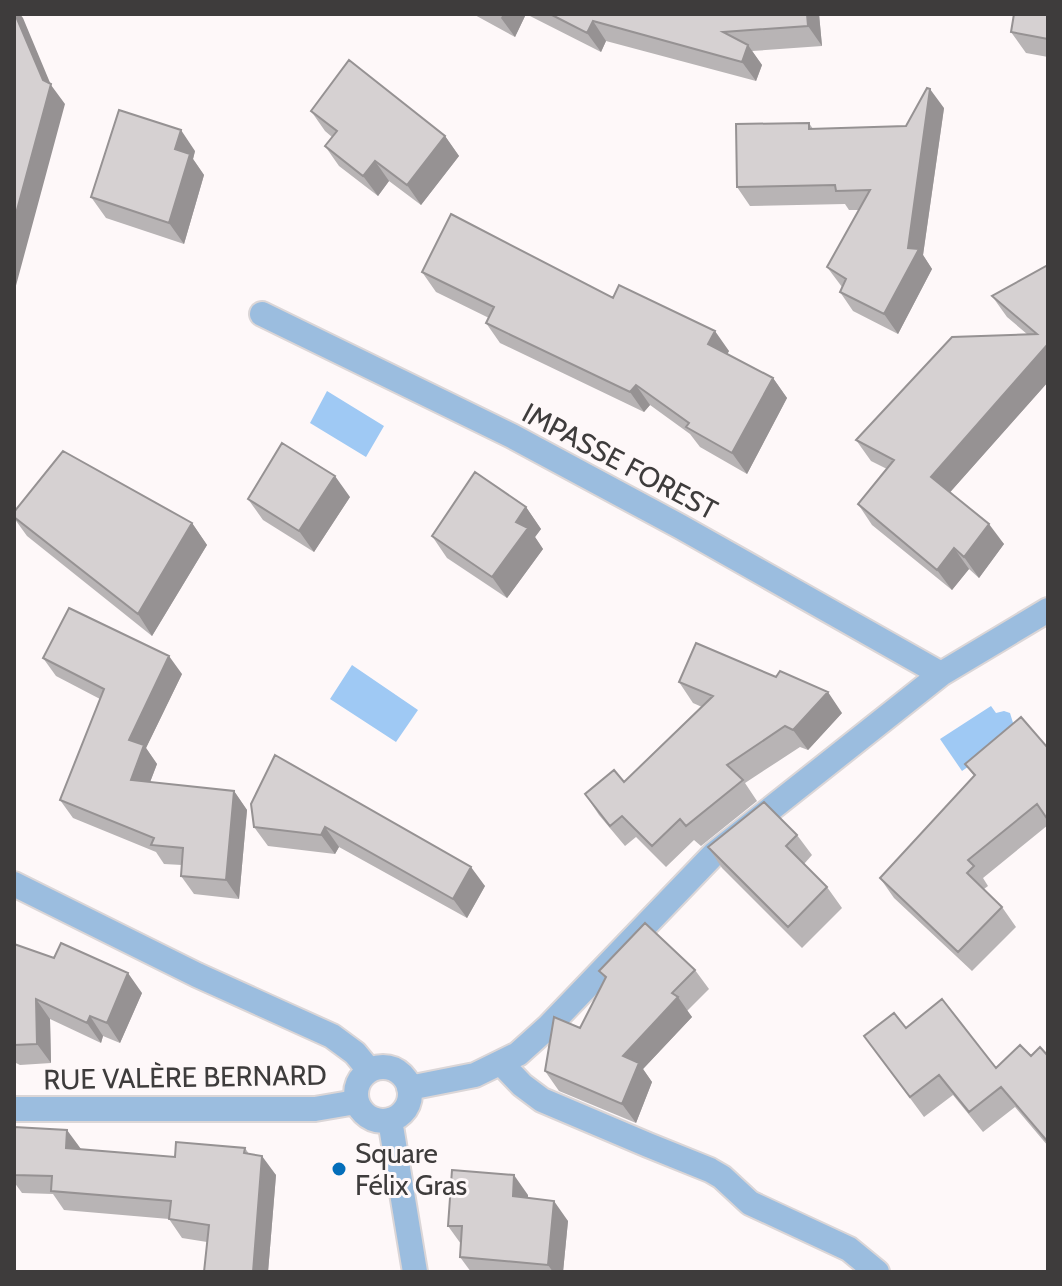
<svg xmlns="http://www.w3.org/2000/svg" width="1062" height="1286" viewBox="0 0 1062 1286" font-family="Cabin,sans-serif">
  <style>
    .water { fill: #9fc9f4 }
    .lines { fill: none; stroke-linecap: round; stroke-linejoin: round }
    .street-casing { stroke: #dbd6d7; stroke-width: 28 }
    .street { stroke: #9bbddf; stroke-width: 24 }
    .wall { fill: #b8b4b5 }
    .shaded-wall { fill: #969293 }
    .building { fill: #d6d1d2; stroke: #969293; stroke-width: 2 }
    .poi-dot { fill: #046eba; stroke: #fef8f9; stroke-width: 3 }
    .labels { text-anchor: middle; stroke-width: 6; stroke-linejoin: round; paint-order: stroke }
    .street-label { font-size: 28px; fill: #3e3c3c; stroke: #fef8f9 }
    .poi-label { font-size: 28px; fill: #3e3c3c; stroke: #fef8f9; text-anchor: start }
  </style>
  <rect width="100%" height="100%" fill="#fef8f9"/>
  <path class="water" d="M327,391L384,426L366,457L310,423Z
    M352,665L418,710L396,742L330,699Z
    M991,706L996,713L1004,711L1010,713L1014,726L1011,737L962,771L940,739Z"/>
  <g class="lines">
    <defs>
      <path id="street" d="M262,314L512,436L681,527L941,674
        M14,884L197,975L332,1036L355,1053L369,1070
        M501,1063L522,1085L542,1100L648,1145L710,1170L722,1177L750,1203L849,1249L877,1272
        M356 1094a27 27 0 1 1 54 0a27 27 0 1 1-54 0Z
        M409,1088L475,1075L518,1054L548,1027L714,854L941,674L1048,610
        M14,1109H315L356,1102
        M390,1120L415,1272"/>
    </defs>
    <use href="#street" class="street-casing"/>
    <use href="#street" class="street"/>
  </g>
  <path class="wall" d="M473,14H819L822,46L752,51L762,65L756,81L606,41L601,52L526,14L515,37Z
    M1048,14V57L1026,53L1011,32Z
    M944,108L923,255L932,269L898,334L853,311L840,292L842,287L827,267L859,210H849L845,204L750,206L737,187L809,123L813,129L906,126Z
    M311,111L445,136L459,156L421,205L389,181L378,196L339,166L325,146L332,137L325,131Z
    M195,151L193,159L204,175L184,244L106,218L91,197Z
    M1048,265V382L950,492L1004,544L979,578L969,569L952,590L872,525L858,504L887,469L871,461L856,440L1027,334L1007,317L992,296Z
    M422,272L613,298L729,351L727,354L773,378L787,398L747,474L700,447L690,434L650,405L644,412L500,343L486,323L489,318L436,292Z
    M350,497L314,552L263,520L248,499Z
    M526,507L541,529L535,537L543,549L507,598L447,558L432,536Z
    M14,512L192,523L207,545L152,636L27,536L14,518Z
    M43,658L182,674L146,748L157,764L150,782L234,791L247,810L239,899L194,894L181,876L182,865L164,864L156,852L73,818L60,800L100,699L56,676Z
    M679,682L842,713L808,750L800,747L745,783L757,801L701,846L694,840L666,867L636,837L625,846L599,815L585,794L624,782L702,707L693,703Z
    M1048,748V825L983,878L988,886L984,889L1002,907L1016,927L972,971L894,898L880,878L974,776L965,764Z
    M275,755L485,886L467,918L339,847L335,854L268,846L254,827Z
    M797,835L812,855L804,864L827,887L842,908L802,948L722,868L708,847Z
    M14,944L142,993L120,1043L103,1036L101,1043L50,1019L51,1063L20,1065L14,1062Z
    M695,970L709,989L687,1011L692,1017L643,1069L652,1082L636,1123L559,1091L545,1071L580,1028L605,979L599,971Z
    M906,1028L996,1068L1031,1056H1048V1146L1015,1107L983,1132L953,1095L924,1117L864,1036Z
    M14,1127L81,1149L175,1157L245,1148L249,1154L276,1175L268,1272H204L207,1242L182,1238L169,1219L64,1210L53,1194L22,1193L14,1182Z
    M528,1195V1198L568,1221L563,1272H471L460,1257L461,1244L448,1226Z"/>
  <path class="shaded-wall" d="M15,14H20L23,18L51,85L65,104L14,293V221L43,80Z
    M503,14H526L515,37L501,18Z
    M807,14H819L822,46L808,26Z
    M593,21L606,41L601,52L587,33Z
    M748,45L762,65L756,81L742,62Z
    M930,89L944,108L923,255L932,269L898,334L884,314L908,248Z
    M181,130L195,151L193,159L204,175L184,244L169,223L175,149Z
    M445,136L459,156L421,205L407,185Z
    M375,161L389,181L378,196L363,176Z
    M715,331L729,351L722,364L708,344Z
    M1048,344V382L945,498L931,477Z
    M773,378L787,398L747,474L732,453Z
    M636,385L650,405L644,412L630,392Z
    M335,476L350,497L314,552L299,531Z
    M526,507L541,529L535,537L543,549L507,598L492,577L516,522Z
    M192,523L207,545L152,636L138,614Z
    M989,524L1004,544L979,578L964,557Z
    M954,548L969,569L952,590L937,570Z
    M169,656L182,674L146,748L157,764L144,798L131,780L129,740Z
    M828,692L842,713L808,750L793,730Z
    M234,791L247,810L239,899L226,880Z
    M325,827L339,847L335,854L321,835Z
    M471,867L485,886L467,918L453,899Z
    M128,973L142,993L120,1043L107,1023Z
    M678,997L692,1017L643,1069L652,1082L636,1123L622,1104L623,1056Z
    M36,999L50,1019L51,1063L37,1044Z
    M90,1016L103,1036L101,1043L87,1023Z
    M67,1130L81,1149L66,1148Z
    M262,1156L276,1175L268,1272H253Z
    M514,1175L528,1195L527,1216L513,1196Z
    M554,1201L568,1221L563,1272H553L548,1265Z"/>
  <path class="building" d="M14,14H15L43,80L51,84L14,221Z
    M550,14H807L808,26L723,32L748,45L742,62L593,21L587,33Z
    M1014,14H1048V39L1011,32Z
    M349,60L445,136L407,185L375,161L363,176L325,146L337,131L311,111Z
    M927,88L930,89L908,248L919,249L884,314L840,292L846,279L827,267L870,190L836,191L835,185L737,187L736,124L809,123V129L906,126Z
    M119,110L181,130L175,149L190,154L169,223L91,197Z
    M451,214L613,298L619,285L715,331L708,344L773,378L732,453L686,427L689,423L636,385L630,392L486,323L494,307L422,272Z
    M1048,265V344L931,477L989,524L964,557L954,548L937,570L858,504L894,460L856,440L952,337L1037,334L992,296Z
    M282,443L335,476L299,531L248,499Z
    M63,451L192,523L138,614L14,517V512Z
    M475,472L526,507L516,522L528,528L492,577L432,536Z
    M69,608L169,656L129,740L144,745L131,780L234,791L226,880L181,876L183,848L151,845L154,838L60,800L104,689L43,658Z
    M696,643L776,677L780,671L828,692L793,730L785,726L727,765L743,780L686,826L680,819L652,846L622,816L610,826L585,794L614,770L624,782L713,696L679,682Z
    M1021,717L1048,748V820L1037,804L968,860L974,866L967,873L1002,907L958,952L880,878L975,775L965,764Z
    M275,755L471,867L453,899L325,827L321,835L254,827L251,804Z
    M764,802L797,835L786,846L827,887L788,927L708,847Z
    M645,923L695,970L672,993L678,997L623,1056L639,1063L622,1104L545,1071L554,1017L580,1028L606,977L599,971Z
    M61,943L128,973L107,1023L90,1016L87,1023L36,999L37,1044L14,1045V944L54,958Z
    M942,999L996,1068L1020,1045L1031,1056L1040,1047L1048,1056V1142L1001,1087L969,1112L939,1075L910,1097L864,1036L894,1013L906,1028Z
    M14,1127L67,1130L66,1148L175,1157L176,1142L245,1148L244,1153L262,1156L253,1272H204L209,1225L169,1219L171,1201L51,1191L52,1176L14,1175Z
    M452,1170L514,1175L513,1196L554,1201L548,1265L460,1257L462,1226H448Z"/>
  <circle class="poi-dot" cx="339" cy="1169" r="8"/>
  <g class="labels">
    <g class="street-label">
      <text transform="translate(620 461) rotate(28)" y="10">IMPASSE FOREST</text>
      <text transform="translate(185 1077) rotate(-1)" y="10">RUE VALÈRE BERNARD</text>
    </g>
    <g class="poi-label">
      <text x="355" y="1163">Square<tspan x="355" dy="32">Félix Gras</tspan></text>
    </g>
  </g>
  <rect width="1062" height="1286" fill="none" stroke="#3e3c3c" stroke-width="32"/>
</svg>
